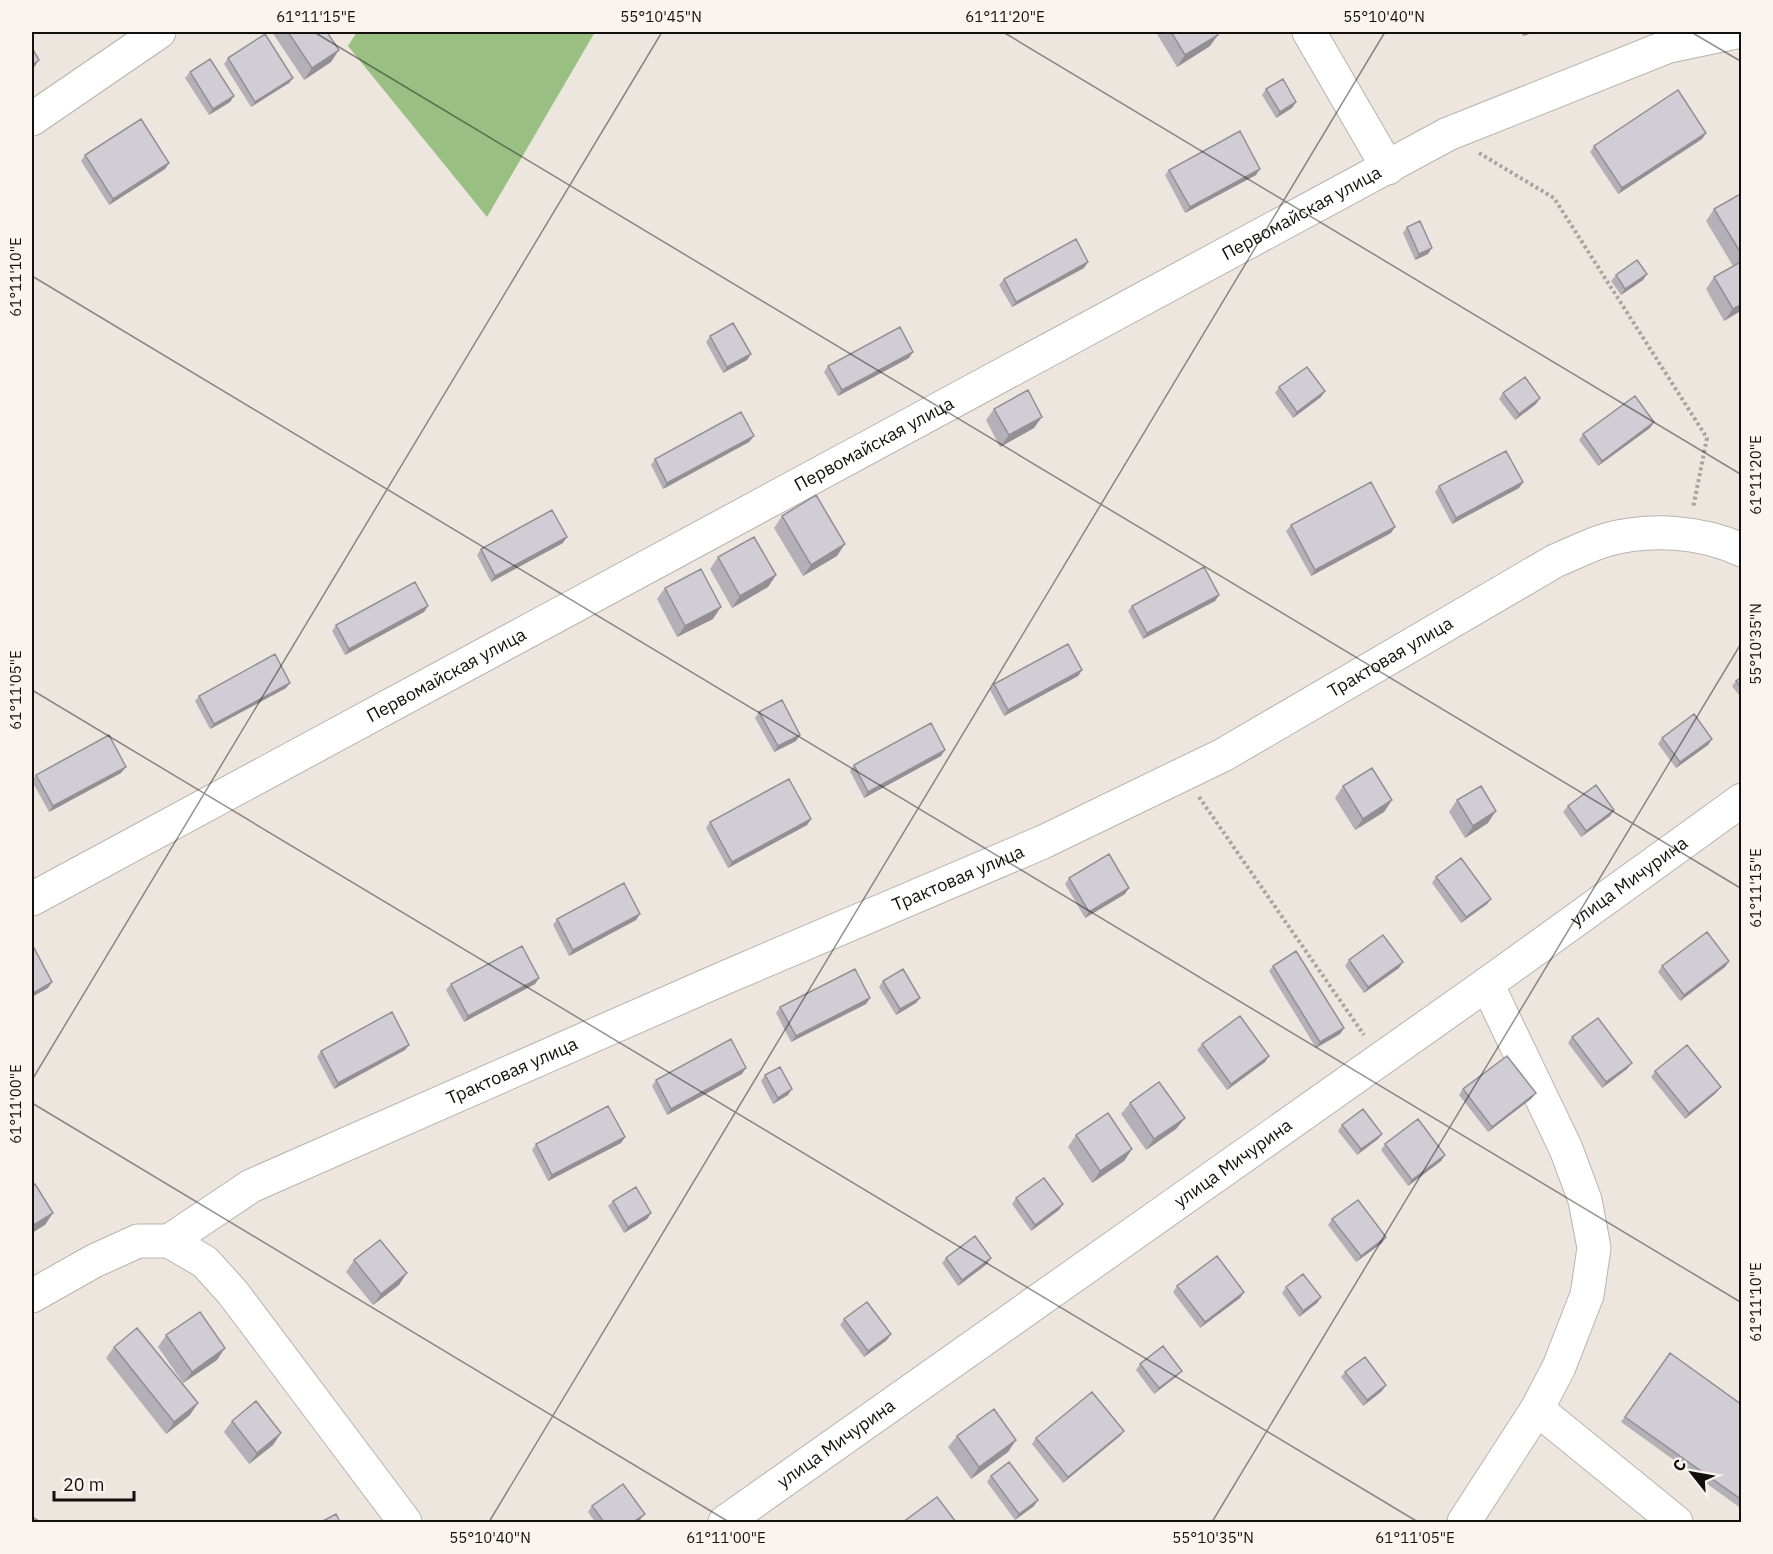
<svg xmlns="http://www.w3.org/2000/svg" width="1773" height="1554" viewBox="0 0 1773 1554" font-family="'IBM Plex Sans',sans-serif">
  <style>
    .forest { fill: #99bf82 }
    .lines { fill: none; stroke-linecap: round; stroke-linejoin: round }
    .minor-casing { stroke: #bab3ad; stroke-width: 35 }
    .path { stroke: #aaa49e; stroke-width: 4; stroke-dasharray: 3 3; stroke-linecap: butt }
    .minor { stroke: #fff; stroke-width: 33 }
    .wall { fill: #b4b0b7 }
    .shaded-wall { fill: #929095 }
    .building { fill: #d1cdd5; stroke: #929095; stroke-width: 1.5 }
    .ticks { fill: none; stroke: #12100d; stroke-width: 1.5; stroke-opacity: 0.45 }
    .labels { text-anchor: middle; stroke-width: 6; stroke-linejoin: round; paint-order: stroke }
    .street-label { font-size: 18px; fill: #12100d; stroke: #fbf3ed }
    .neatline { fill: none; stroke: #12100d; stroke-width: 2 }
    .ticks-label { font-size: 15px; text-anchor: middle; fill: #12100d }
  </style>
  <rect width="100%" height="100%" fill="#ede6df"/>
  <path class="forest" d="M357,32H595L487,217L348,46Z"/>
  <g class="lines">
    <defs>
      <g id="minor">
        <path d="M1309,32L1388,168"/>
        <path d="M32,119L159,32"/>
        <path id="s1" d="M32,899L1448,134L1669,46L1736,32"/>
        <path id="s2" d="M169,1241L251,1186L724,978L1043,842L1223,755L1555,561C1572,554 1589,545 1606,540C1650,528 1700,531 1742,550"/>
        <path d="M169,1241L205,1262L233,1293L405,1522"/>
        <path d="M32,1296L94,1261L138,1241H169"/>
        <path d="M1537,1409L1676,1522"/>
        <path id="s3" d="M725,1522L1487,984L1742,800"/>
        <path d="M1464,1522L1537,1409L1559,1367L1587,1295L1594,1248L1585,1200L1566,1149L1487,984"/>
      </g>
    </defs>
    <use href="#minor" class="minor-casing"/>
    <path class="path" d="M1479,153L1554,198L1707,438L1693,508
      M1199,797L1364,1035"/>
    <use href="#minor" class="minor"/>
  </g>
  <path class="wall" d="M272,32H327L331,62L304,80Z
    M1158,32H1216L1210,46L1177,67L1157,34Z
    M1521,32H1535L1523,36Z
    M228,58L293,78L289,83L251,107L224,64Z
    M190,72L234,96L230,102L209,115L185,78Z
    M1266,89L1296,102L1292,108L1276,118L1262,95Z
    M1706,133L1702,139L1618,194L1590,152L1594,146Z
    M85,155L169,163L165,169L109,205L81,161Z
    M1169,170L1256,175L1185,213L1165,175Z
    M1742,193V310L1724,321L1706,289L1714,277L1733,266L1706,221L1714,209Z
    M1407,227L1428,254L1415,260L1403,233Z
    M1084,268L1012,307L999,285L1004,279Z
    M1647,274L1643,280L1621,295L1611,281L1616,275Z
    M710,336L751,354L747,360L723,373L706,342Z
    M909,358L838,396L824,372L828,366Z
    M1279,387L1325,391L1321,397L1293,418L1275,393Z
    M1503,393L1540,398L1536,404L1515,420L1499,399Z
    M994,409L1034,428L1000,447L986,420Z
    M1654,422L1650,428L1598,466L1579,440L1583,434Z
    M754,436L749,442L663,489L651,465L655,459Z
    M1523,482L1519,488L1452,524L1435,492L1439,486Z
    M782,516L837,556L803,576L774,528Z
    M1291,525L1391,533L1311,576L1286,531Z
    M563,543L491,582L477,555L481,549Z
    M718,557L776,575L768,587L732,608L710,569Z
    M665,588L713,619L677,637L657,599Z
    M1219,595L1215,601L1143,639L1128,611L1132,606Z
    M428,606L424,612L345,655L332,631L336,625Z
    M1082,670L1078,676L1004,716L990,690L994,684Z
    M1742,677V699L1732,686L1736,681Z
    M290,683L286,688L210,729L195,701L199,696Z
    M759,712L796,741L774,752L755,718Z
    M1662,738L1712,739L1708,745L1676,768L1658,744Z
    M941,756L864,798L850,771L854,765Z
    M121,773L49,812L32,781L36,775Z
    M1343,786L1392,800L1384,812L1355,830L1335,798Z
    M1457,800L1488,823L1465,838L1449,812Z
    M1568,806L1614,810L1610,816L1581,837L1563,812Z
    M811,819L807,825L728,868L706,828L710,822Z
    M1436,877L1491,899L1487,904L1461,923L1432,883Z
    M1069,878L1125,894L1085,918L1065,884Z
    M557,919L636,920L569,956L553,925Z
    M1349,960L1399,968L1364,993L1345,966Z
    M1729,961L1725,967L1680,1001L1658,972L1662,966Z
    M1273,966L1344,1028L1340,1034L1316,1048L1269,971Z
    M539,978L535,984L464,1022L446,990L451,984Z
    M883,981L920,998L916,1003L896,1015L879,987Z
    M870,998L866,1004L791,1042L776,1013L780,1007Z
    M1572,1037L1627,1069L1602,1088L1568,1043Z
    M1202,1044L1269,1056L1265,1062L1227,1090L1197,1050Z
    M409,1045L405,1050L334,1089L317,1057L321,1051Z
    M1655,1071L1716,1093L1685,1119L1651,1077Z
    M742,1074L667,1115L652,1086L656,1080Z
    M765,1075L788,1095L773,1104L761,1081Z
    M1463,1089L1536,1093L1531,1099L1488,1132L1459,1095Z
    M1130,1103L1185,1118L1176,1129L1146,1150L1121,1114Z
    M1342,1125L1382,1134L1378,1139L1357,1155L1338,1131Z
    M1076,1135L1132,1149L1124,1161L1092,1183L1068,1147Z
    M625,1137L621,1143L548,1181L532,1150L536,1144Z
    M1385,1144L1445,1155L1441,1161L1408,1186L1381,1150Z
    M1016,1198L1059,1210L1031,1231L1012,1204Z
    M613,1201L651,1213L647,1219L624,1233L608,1206Z
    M1332,1219L1382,1243L1356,1262L1328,1225Z
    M946,1258L987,1264L958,1286L942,1263Z
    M354,1260L399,1285L373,1305L346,1272Z
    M1177,1286L1244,1292L1240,1298L1200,1328L1173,1292Z
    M1286,1287L1321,1297L1317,1303L1299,1317L1282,1293Z
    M844,1319L887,1340L864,1357L840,1325Z
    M166,1335L217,1360L183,1383L158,1347Z
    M114,1347L190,1415L166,1434L106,1358Z
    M1670,1353L1742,1405V1509L1621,1422Z
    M1140,1364L1177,1376L1154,1394L1136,1370Z
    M1345,1372L1382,1391L1363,1406L1341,1377Z
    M232,1421L281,1433L273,1445L249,1464L224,1432Z
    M1124,1431L1120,1436L1063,1483L1032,1444L1036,1438Z
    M957,1436L1016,1440L1008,1452L971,1479L948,1447Z
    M991,1476L1034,1506L1015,1520L987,1482Z
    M592,1506L640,1520L637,1522H595L588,1512Z"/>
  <path class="shaded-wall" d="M1526,32H1535L1523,36Z
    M1218,35L1210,46L1177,67L1185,55Z
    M339,50L331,62L304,80L312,68Z
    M39,60L35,66L32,69V65Z
    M293,78L289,83L251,107L255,102Z
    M234,96L230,102L209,115L213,109Z
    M1296,102L1292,108L1276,118L1280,112Z
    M1706,133L1702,139L1618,194L1622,188Z
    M169,163L165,169L109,205L113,199Z
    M1260,169L1256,175L1185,213L1190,207Z
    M1432,248L1428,254L1415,260L1419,254Z
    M1088,262L1084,268L1012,307L1016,302Z
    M1647,274L1643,280L1621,295L1625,289Z
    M1742,304V310L1724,321L1733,309Z
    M913,352L909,358L838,396L842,390Z
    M751,354L747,360L723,373L727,367Z
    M1325,391L1321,397L1293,418L1297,412Z
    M1540,398L1536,404L1515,420L1519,414Z
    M1042,417L1034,428L1000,447L1009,435Z
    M1654,422L1650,428L1598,466L1602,461Z
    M754,436L749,442L663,489L667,483Z
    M1523,482L1519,488L1452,524L1456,518Z
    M1395,527L1391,533L1311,576L1315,570Z
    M567,537L563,543L491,582L495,576Z
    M845,544L837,556L803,576L811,565Z
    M776,575L768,587L732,608L740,596Z
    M1219,595L1215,601L1143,639L1147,633Z
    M428,606L424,612L345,655L349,649Z
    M721,607L713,619L677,637L685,626Z
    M1082,670L1078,676L1004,716L1008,710Z
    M290,683L286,688L210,729L214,724Z
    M800,735L796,741L774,752L778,746Z
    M1712,739L1708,745L1676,768L1680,762Z
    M945,750L941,756L864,798L868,792Z
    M126,767L121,773L49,812L53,806Z
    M1392,800L1384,812L1355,830L1363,819Z
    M1614,810L1610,816L1581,837L1586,831Z
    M1496,811L1488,823L1465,838L1473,826Z
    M811,819L807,825L728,868L732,862Z
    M1129,888L1125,894L1085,918L1089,912Z
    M1491,899L1487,904L1461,923L1466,917Z
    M640,914L636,920L569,956L573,950Z
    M1729,961L1725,967L1680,1001L1684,995Z
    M1403,962L1399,968L1364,993L1368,987Z
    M539,978L535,984L464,1022L468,1016Z
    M52,982L48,988L32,997V994Z
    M870,998L866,1004L791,1042L796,1036Z
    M920,998L916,1003L896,1015L900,1009Z
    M1344,1028L1340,1034L1316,1048L1320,1042Z
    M409,1045L405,1050L334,1089L338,1083Z
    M1269,1056L1265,1062L1227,1090L1231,1084Z
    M1632,1063L1627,1069L1602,1088L1606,1082Z
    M746,1068L742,1074L667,1115L671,1109Z
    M1721,1087L1716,1093L1685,1119L1689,1113Z
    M792,1089L788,1095L773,1104L778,1098Z
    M1536,1093L1531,1099L1488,1132L1492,1127Z
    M1185,1118L1176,1129L1146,1150L1154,1139Z
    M1382,1134L1378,1139L1357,1155L1361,1149Z
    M625,1137L621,1143L548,1181L552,1175Z
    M1132,1149L1124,1161L1092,1183L1100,1171Z
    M1445,1155L1441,1161L1408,1186L1412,1180Z
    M1063,1204L1059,1210L1031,1231L1035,1225Z
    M53,1213L45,1225L32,1233V1226Z
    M651,1213L647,1219L624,1233L628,1227Z
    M1386,1237L1382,1243L1356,1262L1361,1256Z
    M991,1258L987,1264L958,1286L962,1280Z
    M407,1273L399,1285L373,1305L381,1294Z
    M1244,1292L1240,1298L1200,1328L1205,1322Z
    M1321,1297L1317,1303L1299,1317L1303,1311Z
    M891,1334L887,1340L864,1357L868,1351Z
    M225,1348L217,1360L183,1383L192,1372Z
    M1182,1371L1177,1376L1154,1394L1159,1388Z
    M1386,1385L1382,1391L1363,1406L1367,1400Z
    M198,1403L190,1415L166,1434L174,1422Z
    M1124,1431L1120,1436L1063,1483L1068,1477Z
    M281,1433L273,1445L249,1464L257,1453Z
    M1016,1440L1008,1452L971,1479L979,1467Z
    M1038,1500L1034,1506L1015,1520L1019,1514Z
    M645,1514L640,1520L637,1522H633Z"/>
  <path class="building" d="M288,32H327L339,50L312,68Z
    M1171,32H1216L1218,35L1185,55Z
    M265,34L293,78L255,102L228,58Z
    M32,48L39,60L32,65Z
    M210,59L234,96L213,109L190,72Z
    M1283,79L1296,102L1280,112L1266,89Z
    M1678,90L1706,133L1622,188L1594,146Z
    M141,119L169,163L113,199L85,155Z
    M1240,131L1260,169L1190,207L1169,170Z
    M1742,193V255L1714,209Z
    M1420,221L1432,248L1419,254L1407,227Z
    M1076,239L1088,262L1016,302L1004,279Z
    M1637,260L1647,274L1625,289L1616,275Z
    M1742,261V304L1733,309L1714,277Z
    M733,323L751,354L727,367L710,336Z
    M900,327L913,352L842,390L828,366Z
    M1307,367L1325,391L1297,412L1279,387Z
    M1525,377L1540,398L1519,414L1503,393Z
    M1028,390L1042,417L1009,435L994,409Z
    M1635,396L1654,422L1602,461L1583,434Z
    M741,412L754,436L667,483L655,459Z
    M1506,451L1523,482L1456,518L1439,486Z
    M1371,482L1395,527L1315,570L1291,525Z
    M816,495L845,544L811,565L782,516Z
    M552,510L567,537L495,576L481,549Z
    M754,537L776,575L740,596L718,557Z
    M1204,567L1219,595L1147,633L1132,606Z
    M701,569L721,607L685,626L665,588Z
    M415,582L428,606L349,649L336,625Z
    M1068,644L1082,670L1008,710L994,684Z
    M275,654L290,683L214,724L199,696Z
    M1742,677V688L1736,681Z
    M782,700L800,735L778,746L759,712Z
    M1694,714L1712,739L1680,762L1662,738Z
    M931,723L945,750L868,792L854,765Z
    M109,735L126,767L53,806L36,775Z
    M1372,768L1392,800L1363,819L1343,786Z
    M789,779L811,819L732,862L710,822Z
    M1596,785L1614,810L1586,831L1568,806Z
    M1481,786L1496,811L1473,826L1457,800Z
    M1109,854L1129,888L1089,912L1069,878Z
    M1461,858L1491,899L1466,917L1436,877Z
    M624,883L640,914L573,950L557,919Z
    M1707,932L1729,961L1684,995L1662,966Z
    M1383,935L1403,962L1368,987L1349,960Z
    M32,944L52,982L32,994Z
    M522,946L539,978L468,1016L451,984Z
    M1296,951L1344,1028L1320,1042L1273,966Z
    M855,969L870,998L796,1036L780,1007Z
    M903,969L920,998L900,1009L883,981Z
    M392,1012L409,1045L338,1083L321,1051Z
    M1240,1016L1269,1056L1231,1084L1202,1044Z
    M1598,1018L1632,1063L1606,1082L1572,1037Z
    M731,1039L746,1068L671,1109L656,1080Z
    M1687,1045L1721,1087L1689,1113L1655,1071Z
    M1507,1056L1536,1093L1492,1127L1463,1089Z
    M780,1067L792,1089L778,1098L765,1075Z
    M1159,1082L1185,1118L1154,1139L1130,1103Z
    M608,1106L625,1137L552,1175L536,1144Z
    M1363,1109L1382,1134L1361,1149L1342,1125Z
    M1108,1113L1132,1149L1100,1171L1076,1135Z
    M1418,1119L1445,1155L1412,1180L1385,1144Z
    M1044,1178L1063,1204L1035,1225L1016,1198Z
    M35,1184L53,1213L32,1226V1186Z
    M636,1187L651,1213L628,1227L613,1201Z
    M1358,1200L1386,1237L1361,1256L1332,1219Z
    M975,1236L991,1258L962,1280L946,1258Z
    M380,1240L407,1273L381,1294L354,1260Z
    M1217,1256L1244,1292L1205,1322L1177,1286Z
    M1303,1274L1321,1297L1303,1311L1286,1287Z
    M867,1302L891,1334L868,1351L844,1319Z
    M200,1312L225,1348L192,1372L166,1335Z
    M137,1328L198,1403L174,1422L114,1347Z
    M1163,1346L1182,1371L1159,1388L1140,1364Z
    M1670,1353L1742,1405V1500L1625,1417Z
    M1365,1357L1386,1385L1367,1400L1345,1372Z
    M1092,1392L1124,1431L1068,1477L1036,1438Z
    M256,1401L281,1433L257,1453L232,1421Z
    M994,1409L1016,1440L979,1467L957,1436Z
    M1009,1462L1038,1500L1019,1514L991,1476Z
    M623,1484L645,1514L633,1522H604L592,1506Z
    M937,1497L956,1522H903Z
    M336,1514L340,1522H321Z"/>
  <path class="ticks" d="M314,32L1742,889M1003,32L1742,475M1691,32L1742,62M32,276L1742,1303M32,690L1418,1522M32,1080L662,32M32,1103L729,1522M32,1517L40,1522M489,1522L1385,32M1212,1522L1742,642"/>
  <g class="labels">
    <g class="street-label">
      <text dy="6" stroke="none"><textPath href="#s1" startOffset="1443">Первомайская улица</textPath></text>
      <text dy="6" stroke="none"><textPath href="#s1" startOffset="957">Первомайская улица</textPath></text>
      <text dy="6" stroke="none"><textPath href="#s2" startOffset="1356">Трактовая улица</textPath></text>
      <text dy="6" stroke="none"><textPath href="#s1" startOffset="471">Первомайская улица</textPath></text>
      <text dy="6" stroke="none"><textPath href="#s2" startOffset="870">Трактовая улица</textPath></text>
      <text dy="6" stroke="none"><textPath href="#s3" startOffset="1108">улица Мичурина</textPath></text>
      <text dy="6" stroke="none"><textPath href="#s2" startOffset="384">Трактовая улица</textPath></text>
      <text dy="6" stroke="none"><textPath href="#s3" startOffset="622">улица Мичурина</textPath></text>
      <text dy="6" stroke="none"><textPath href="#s3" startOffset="136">улица Мичурина</textPath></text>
    </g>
  </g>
  <rect width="1773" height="1554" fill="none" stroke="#fbf3ed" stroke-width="66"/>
  <g transform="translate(1692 1473) rotate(301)" stroke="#fbf3ed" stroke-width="4.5" paint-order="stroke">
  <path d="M0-4.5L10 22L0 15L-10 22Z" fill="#12100d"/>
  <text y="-9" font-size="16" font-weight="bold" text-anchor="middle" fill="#12100d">С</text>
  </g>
  <path d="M54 1491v9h80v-9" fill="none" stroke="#12100d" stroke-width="3"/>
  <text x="63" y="1491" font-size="18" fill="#12100d" stroke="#fbf3ed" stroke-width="4.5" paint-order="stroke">20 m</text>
  <rect x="33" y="33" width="1707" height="1488" class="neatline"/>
  <g class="ticks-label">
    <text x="316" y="22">61°11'15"E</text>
    <text x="661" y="22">55°10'45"N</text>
    <text x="1005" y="22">61°11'20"E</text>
    <text x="1384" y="22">55°10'40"N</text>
    <text transform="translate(16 277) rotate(-90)" y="5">61°11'10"E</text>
    <text transform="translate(1756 475) rotate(-90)" y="5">61°11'20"E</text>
    <text transform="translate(1756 644) rotate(-90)" y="5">55°10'35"N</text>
    <text transform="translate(16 690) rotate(-90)" y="5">61°11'05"E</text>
    <text transform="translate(1756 888) rotate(-90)" y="5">61°11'15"E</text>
    <text transform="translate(16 1104) rotate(-90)" y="5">61°11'00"E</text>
    <text transform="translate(1756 1302) rotate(-90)" y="5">61°11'10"E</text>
    <text x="490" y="1543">55°10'40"N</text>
    <text x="726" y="1543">61°11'00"E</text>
    <text x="1213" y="1543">55°10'35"N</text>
    <text x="1415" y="1543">61°11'05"E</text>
  </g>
</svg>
